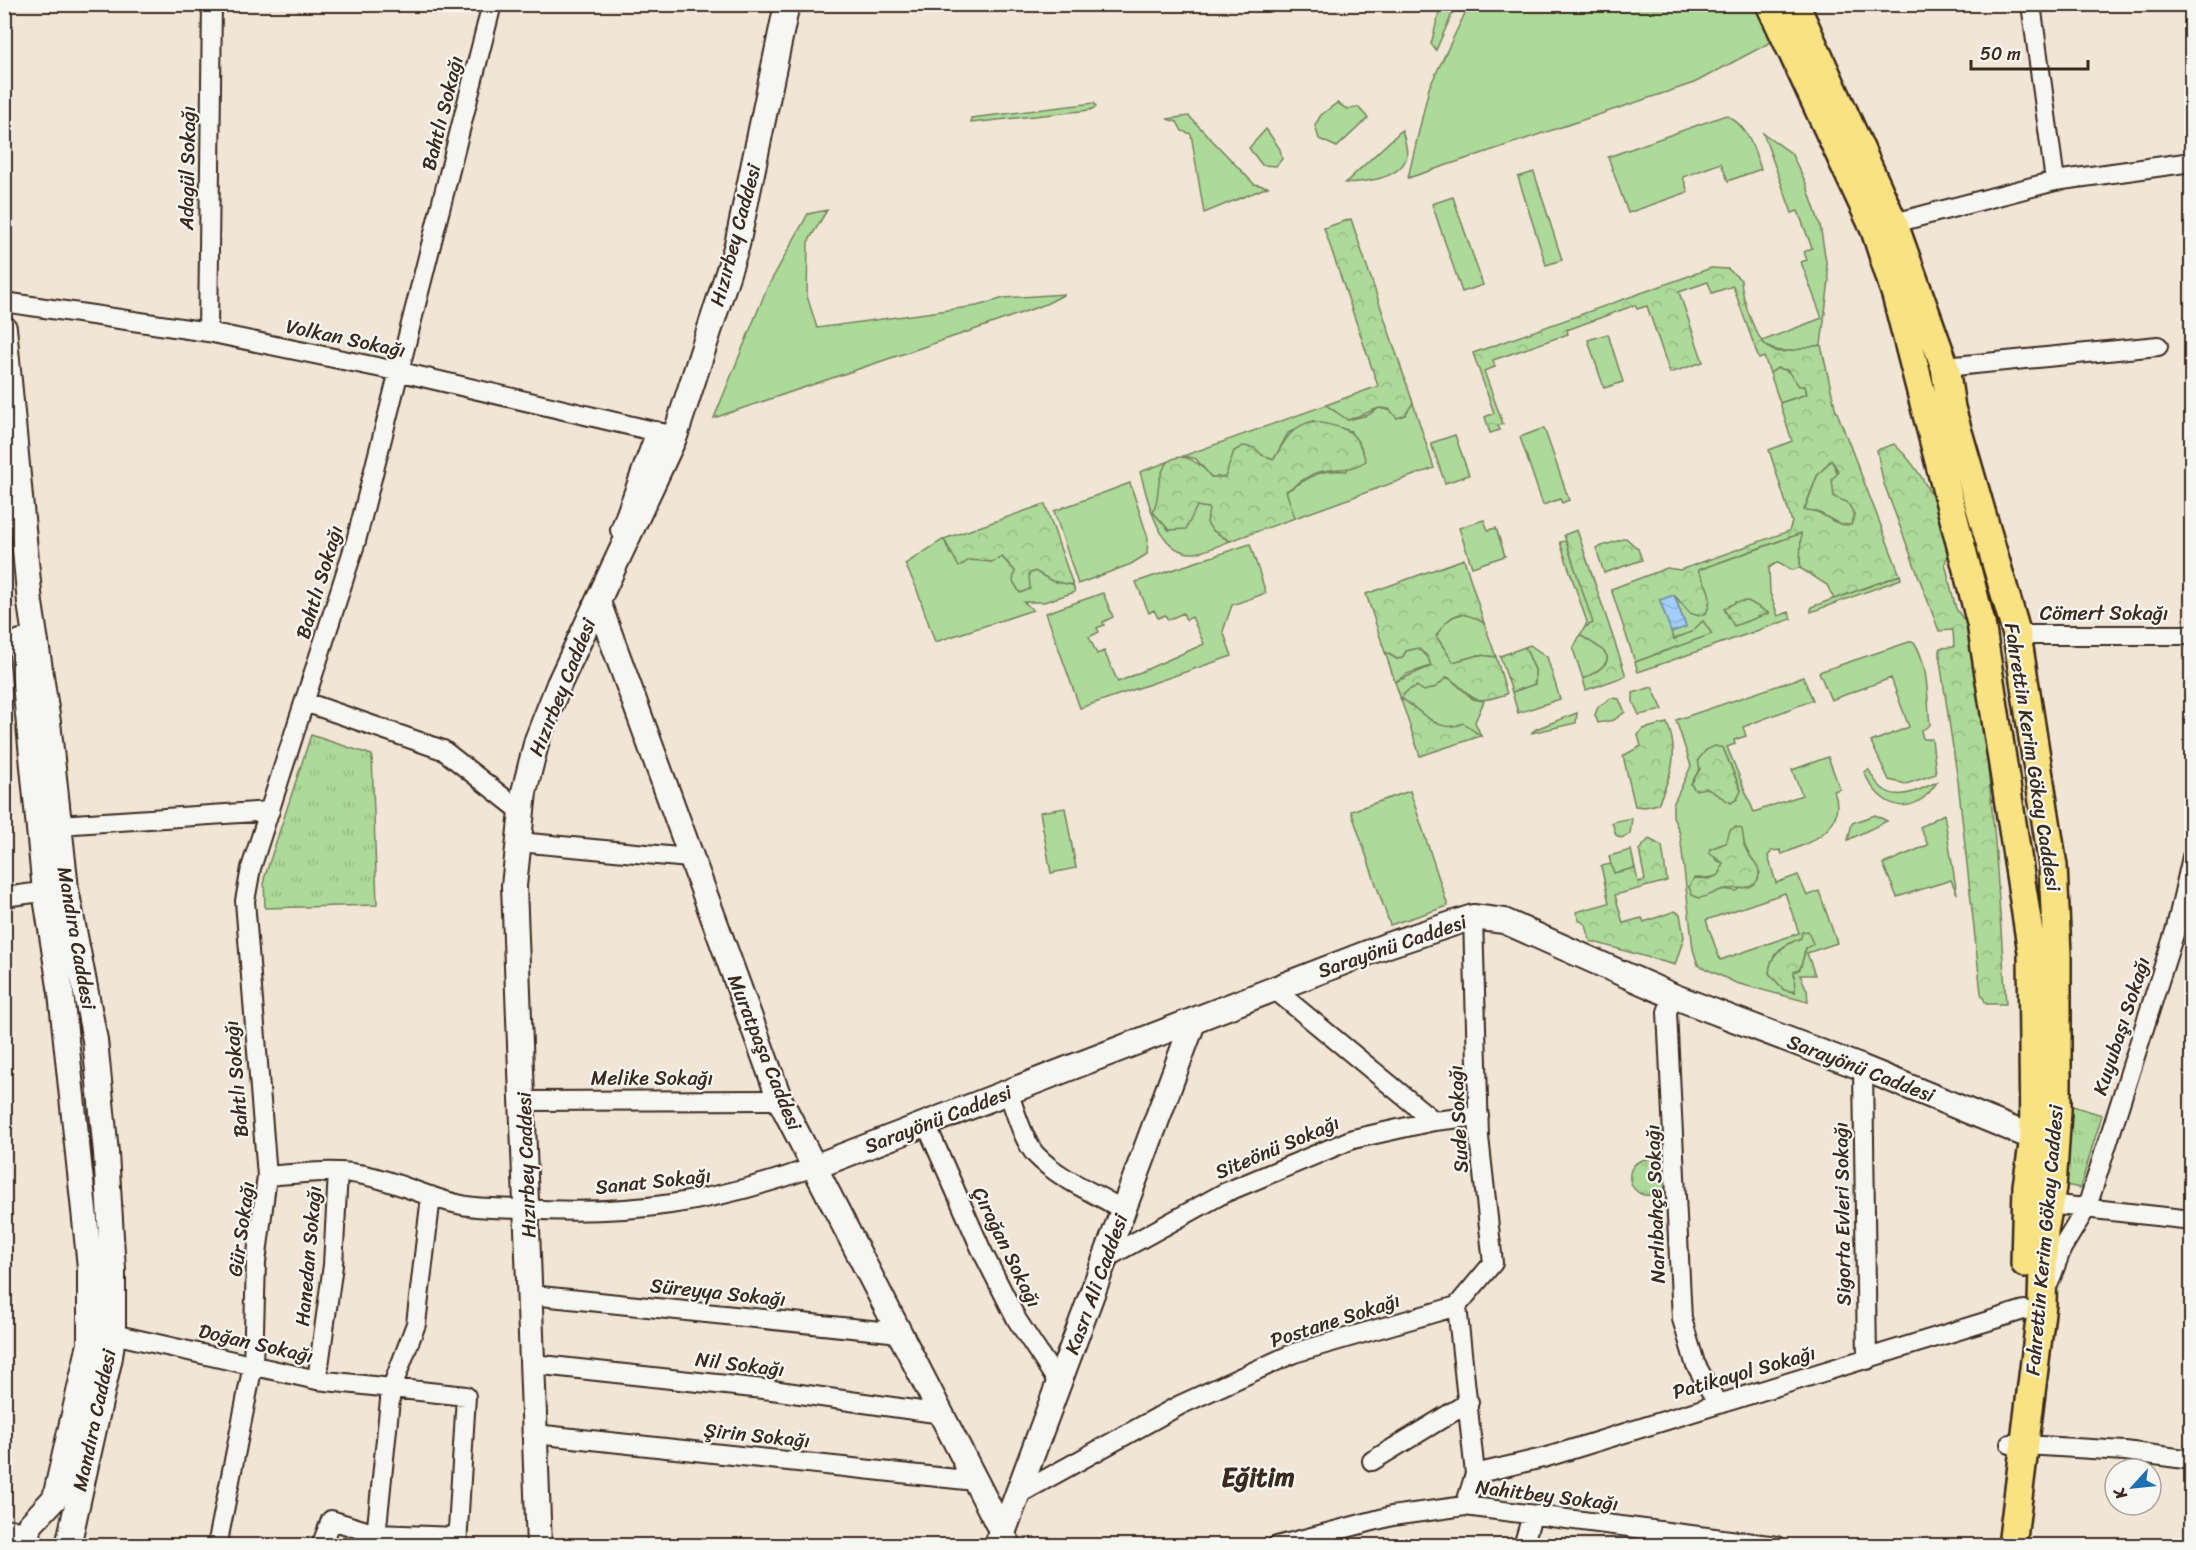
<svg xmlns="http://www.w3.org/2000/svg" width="2196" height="1550" viewBox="0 0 2196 1550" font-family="Sriracha,sans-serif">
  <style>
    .green { fill: #acda99; stroke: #74825c; stroke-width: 1.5; fill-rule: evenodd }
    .forest { fill: url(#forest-crowns); stroke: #74825c; stroke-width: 1.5; fill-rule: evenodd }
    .park { fill: url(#park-tufts); stroke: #74825c; stroke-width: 1.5 }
    .water { fill: url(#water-waves); stroke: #788ca3; stroke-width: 1.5 }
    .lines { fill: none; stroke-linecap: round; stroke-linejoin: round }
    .street-casing { stroke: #3b2a1e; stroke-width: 22 }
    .secondary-casing { stroke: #3b2a1e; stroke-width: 28 }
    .primary-casing { stroke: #3b2a1e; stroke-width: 32 }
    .street { stroke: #f6f6f2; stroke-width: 18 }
    .secondary { stroke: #f6f6f2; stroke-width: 24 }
    .primary { stroke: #f8e281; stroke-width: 27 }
    .labels { text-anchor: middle; stroke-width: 4.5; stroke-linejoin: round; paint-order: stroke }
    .street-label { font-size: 20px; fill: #3b2a1e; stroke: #f6f6f2 }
    .district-label { font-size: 26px; font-weight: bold; fill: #3b2a1e; stroke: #f6f6f2 }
  </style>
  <defs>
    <pattern id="forest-crowns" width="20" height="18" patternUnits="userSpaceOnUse" patternTransform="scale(1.5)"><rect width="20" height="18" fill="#acda99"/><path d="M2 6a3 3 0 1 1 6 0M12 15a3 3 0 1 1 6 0" fill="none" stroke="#95bb83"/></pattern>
    <pattern id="park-tufts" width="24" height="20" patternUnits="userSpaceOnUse" patternTransform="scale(1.5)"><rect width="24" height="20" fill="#acda99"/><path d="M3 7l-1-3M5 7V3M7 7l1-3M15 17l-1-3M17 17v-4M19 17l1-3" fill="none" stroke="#95bb83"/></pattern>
    <pattern id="water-waves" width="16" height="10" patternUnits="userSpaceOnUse" patternTransform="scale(1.5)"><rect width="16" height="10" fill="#a1cefc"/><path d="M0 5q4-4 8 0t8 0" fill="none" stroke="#8cb1d8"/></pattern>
  </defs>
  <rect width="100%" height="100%" fill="#f1e5d6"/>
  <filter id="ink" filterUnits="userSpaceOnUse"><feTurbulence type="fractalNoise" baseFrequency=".0167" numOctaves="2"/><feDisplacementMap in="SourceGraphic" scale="12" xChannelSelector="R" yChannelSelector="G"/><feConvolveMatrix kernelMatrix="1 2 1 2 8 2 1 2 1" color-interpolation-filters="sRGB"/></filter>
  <g filter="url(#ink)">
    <path class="green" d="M1441,5H1456L1436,50L1431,44Z
      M1469,5H1756L1773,41L1694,83L1408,178L1429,88Z
      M1094,103L1096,107L1090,110L971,123V118Z
      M1337,103L1347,109L1358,107L1368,118L1337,147L1319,139L1315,125L1321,115Z
      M1726,115C1748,126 1753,147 1761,169L1728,181L1721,163L1683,177L1688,192L1628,213L1608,157Z
      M1189,116L1254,184L1268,187L1204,213L1191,134L1182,131L1177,122L1167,119Z
      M1266,129L1280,149L1282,159L1276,166L1262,165L1249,148Z
      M1402,130C1404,139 1409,150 1406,159C1397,180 1364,182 1345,183Z
      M1763,133L1791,153L1806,183L1820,225L1829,280L1821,345C1802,348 1775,359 1762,341L1822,318L1801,262L1807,260L1804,252L1812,248L1798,211L1792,213Z
      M1534,172L1562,260L1546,265L1518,177Z
      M1453,197L1483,285L1462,292L1432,204Z
      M827,210L808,242L807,296L817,328L977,306L1004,298L1065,294L1046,304L988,325L714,418L767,288L808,214Z
      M1608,334L1623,382L1604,388L1588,340Z
      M1777,368C1791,370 1803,381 1807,394L1780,403L1770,373Z
      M1413,403L1434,468L1295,518L1285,492C1311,478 1314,469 1347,471L1351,431L1313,421L1288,433L1274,459L1262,455L1225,478L1211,477L1196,459L1183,456L1326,405L1348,420L1368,415L1379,408L1405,414Z
      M1544,428L1569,500L1562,503L1560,499L1543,505L1520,437Z
      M1455,435L1469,475L1445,483L1431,443Z
      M1831,460C1842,477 1844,497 1855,514L1851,525C1832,526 1822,508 1804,511L1817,476Z
      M1170,461C1158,479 1162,493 1153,512L1169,530L1197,506L1209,508L1212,530L1230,541C1219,545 1206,552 1194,553C1157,555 1148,498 1140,472Z
      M1130,483L1148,538L1147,554L1131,564L1078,584L1054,511Z
      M1484,520L1488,530L1496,528L1505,556L1472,567L1459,528Z
      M1802,533L1800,568L1792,570L1778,562L1769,568L1770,593L1778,616L1789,612L1791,619L1638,672L1635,662L1711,634L1692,632L1674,640L1671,632L1686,626L1674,595L1690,613L1698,570Z
      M944,539L950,554L991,562L1002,557L1015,571L1014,581L1035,571L1052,581L1073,585L1075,592L1044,602H1024L1033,610L935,642L916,587L905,564Z
      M1566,541L1594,624L1585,627L1587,622L1560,542Z
      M1250,544L1266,593L1232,605L1223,631L1232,656L1080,708L1046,613L1103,593L1113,617L1103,622L1104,625L1097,628L1099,632L1089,637L1097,654L1104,651L1118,682L1204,644L1192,617L1186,620L1183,613L1168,620L1165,615L1158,618L1154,610L1149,613L1136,582Z
      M1900,575L1901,579L1811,612V607Z
      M1461,614H1470L1484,623L1496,657L1479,655L1453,662L1436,636L1447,619Z
      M1580,635C1609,653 1622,659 1583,679L1573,649Z
      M1909,642H1914C1929,664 1927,700 1930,725L1921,731L1923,739H1932L1936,774L1906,784L1889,780L1871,742L1909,727L1891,678L1831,700L1819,672Z
      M1530,645L1547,657L1560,699L1518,713L1512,692L1535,684V670L1525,647Z
      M1418,648L1428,657L1431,666L1407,674L1395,682L1385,652L1397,659L1402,658L1406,651Z
      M1447,676L1473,699L1484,701L1475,722L1481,736L1463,724C1439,736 1421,710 1400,698L1408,690Z
      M1803,677L1813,700L1743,727L1746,736L1734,740L1735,744L1727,747L1754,812L1802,795L1792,770L1828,757L1840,789L1834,791C1848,829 1810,843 1782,854L1780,850L1772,851L1768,856L1776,883L1798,875L1807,896L1819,891L1837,943L1807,953L1815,975H1800L1807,990L1808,1002L1736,983L1698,965L1693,949L1680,834L1673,816V805L1691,766L1676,720ZM1723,748L1741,790L1737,799L1691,784L1700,768ZM1743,836L1744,845L1760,873L1737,891L1722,889L1718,891L1689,887L1694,879C1707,877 1724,881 1723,863L1716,860L1710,849L1726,843L1730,837ZM1785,893L1799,933L1720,960L1706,920ZM1802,938L1806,948L1800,969L1794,972L1795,992L1784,990L1769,973C1771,952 1783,945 1802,938Z
      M1652,687L1663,710L1639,715L1633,702V693Z
      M1611,698L1619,699L1625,712L1614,720L1598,723L1595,715L1598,707Z
      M1577,713L1576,723L1531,733L1536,729Z
      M1869,770C1886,806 1908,795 1937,782C1913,820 1880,809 1864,772Z
      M1410,791L1448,906L1390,925L1351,811Z
      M1065,808L1076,868L1051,873L1040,812Z
      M1944,814L1957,894L1951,880L1897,897L1883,864L1928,845L1920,827Z
      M1875,815L1887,821L1848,840L1852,823Z
      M1632,818L1630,834L1621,838L1616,835L1612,822Z
      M1631,850L1635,868L1613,874L1609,856Z"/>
    <path class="forest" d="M1351,219L1413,403L1405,415L1397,418L1389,409L1379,408L1348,420L1326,405L1378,386L1324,228Z
      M1711,268L1728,269L1741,280C1742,299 1757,351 1779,352C1792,352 1808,347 1821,345L1835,407L1900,575L1834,599L1827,585L1800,568L1801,533L1698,570C1706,585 1715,596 1706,613L1699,616L1690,613L1674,595L1660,601L1674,639L1691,632L1703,621L1712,634L1635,662L1611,589L1667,568L1680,570L1789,531L1792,522L1769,450L1792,441L1780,403L1807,394L1805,386H1799L1787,370L1777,368L1770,373L1764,357L1759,359L1733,286L1712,293L1708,282L1679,292L1703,362L1670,373L1647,306L1637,309L1635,305L1567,330L1568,334L1493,360L1495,367L1484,371L1503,424L1498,425L1500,430L1490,433L1485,417L1494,413L1473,353ZM1831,460L1839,472L1832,479L1834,497L1847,502L1855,515L1851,525C1829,526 1825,509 1804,510L1817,476Z
      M1313,421C1346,429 1355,426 1366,461C1350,472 1337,467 1319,472C1306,475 1298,485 1286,491L1295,518L1230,541L1212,530L1207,523L1209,508L1197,506L1186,529L1169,530L1153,512C1160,497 1156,489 1161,475C1171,445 1197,458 1211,477H1225L1234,451L1243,446L1255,448L1262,455L1274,459C1285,440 1290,427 1313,421Z
      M1894,444C1925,472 1939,509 1951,548L1945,563L1956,609L1970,628L1977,655L1995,841L2006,1004H1986L1981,993L1958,781L1940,661V648L1954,647L1953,630L1939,631L1883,481L1877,450Z
      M1045,504L1073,585L1052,581L1035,571L1029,574L1030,589L1020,593L1013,581L1015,571L1002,557L991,562L969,560L959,567L944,539Z
      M1577,530L1626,676L1586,690L1583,679C1622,659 1609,653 1580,635L1585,627L1593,623L1564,535Z
      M1626,538L1638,549L1642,560L1604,573L1596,548Z
      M1464,559L1484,623C1460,608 1450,613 1436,636L1453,662L1479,655L1496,657L1507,694C1467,707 1478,697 1447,677L1436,687L1424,691L1417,686L1408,690L1401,698C1421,710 1439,736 1463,723L1481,736L1420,756L1395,682L1431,666L1428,657L1418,648L1406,651L1402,658L1397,659L1385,652L1366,594Z
      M1748,601L1769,613L1734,626L1724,609L1736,602Z
      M1525,647L1535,670V684L1512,692L1500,656Z
      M1667,723C1680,754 1671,775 1658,804L1645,807L1635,806L1623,756L1641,746L1638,735L1643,729Z
      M1715,746L1723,748L1741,791L1737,799L1731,803L1706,788L1695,790L1691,784L1700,769L1698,760L1706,750Z
      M1736,827L1742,829C1744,839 1743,848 1750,856C1753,860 1759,866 1759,872C1760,894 1732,886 1721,890C1713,893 1708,897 1699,898L1692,895L1689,887L1694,878L1709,879L1719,875L1723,863L1709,853L1710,849L1726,843L1730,830Z
      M1649,839L1662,846L1667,881L1615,895L1623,923L1642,918L1644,922L1675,911L1680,914L1684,937L1675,965L1590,941L1586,925L1579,920L1576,912L1609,903L1601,866L1611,864L1614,873L1635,868L1638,882L1645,880L1639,850Z
      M1808,931L1813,944L1806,948L1800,969L1794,972L1795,992L1784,990L1769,973C1771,952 1783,946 1801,938L1802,932Z"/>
    <path class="park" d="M311,735L372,755L377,905L265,908L264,879Z
      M2066,1104L2102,1115L2080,1188L2061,1184Z
      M1666,1157L1668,1193C1660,1194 1651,1196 1644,1195C1629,1191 1624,1171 1638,1162C1645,1157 1657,1158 1666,1157Z"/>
    <path class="water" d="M1674,595L1686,627L1671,632L1660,600Z"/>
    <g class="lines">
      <defs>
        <path id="street" d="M2031,4L2055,181
          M1883,226L2055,181L2192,162
          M4,302L208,332L401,372L675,436
          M208,332L212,4
          M1945,367L2158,346
          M620,530L656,431
          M2017,635H2192
          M305,702L443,750L522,812
          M59,825L270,811
          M519,842L689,858
          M4,897L56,890
          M1274,989L1434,1121
          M1673,996L1667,1012L1682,1319L1695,1363L1717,1403
          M1863,1068L1867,1360
          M1008,1091C1014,1108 1024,1143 1036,1155C1060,1180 1094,1192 1123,1210
          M523,1101L780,1100
          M926,1124L981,1249L1017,1320L1059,1384
          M267,1176C297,1174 328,1169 358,1174C393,1179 426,1198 462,1205C481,1209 502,1208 521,1209C628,1216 714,1203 814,1167
          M2049,1204L2192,1220
          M1106,1258L1224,1193L1353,1139L1434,1121L1479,1116
          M2049,1283L2062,1248L2087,1207L2176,928L2192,857
          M531,1295L900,1333
          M1457,1306L1493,1263L1479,1137L1473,917
          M1457,1306L1475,1474L1465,1506
          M113,1334L317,1380L466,1396L457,1546
          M533,1364L772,1390L942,1414
          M317,1380L333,1265L338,1172
          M535,1434L975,1481
          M2010,1444L2125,1451L2192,1460
          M1372,1461L1469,1402
          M1475,1474L1547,1457L2024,1310
          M1017,1495L1180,1405L1294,1353L1457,1306
          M4,1528L28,1532
          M217,1546L253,1365L256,1262L267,1176L245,901L251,868L356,541L492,4
          M321,1546L331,1520L376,1534L457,1537
          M375,1546L391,1390L416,1324L431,1196
          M1277,1546L1392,1516L1465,1506L1777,1546
          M1523,1546L1532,1516"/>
        <path id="secondary" d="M4,328L30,603L48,722L66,889L95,1040L106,1153L113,1270V1334L110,1357L68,1546
          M598,602L780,1100L1009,1546
          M21,642L45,891L61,993L90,1267V1344L55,1498L29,1526L28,1538L32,1546
          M814,1167L1388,945L1473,917L1504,921L1673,996L1863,1068L2034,1138
          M998,1541L1003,1533L1194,1020
          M539,1546L514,886L524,792L537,740L559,684L675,436L737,245L787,4"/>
        <path id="primary" d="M1770,4L1875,230L1896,295L1981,623L2032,952L2034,1138L2027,1186L2025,1263
          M1795,4L1893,222L1945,367L1951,408L2017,635L2053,866L2057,954V1111L2052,1187L2044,1231L2042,1304L2012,1546"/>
      </defs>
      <use href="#street" class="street-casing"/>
      <use href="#secondary" class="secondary-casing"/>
      <use href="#primary" class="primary-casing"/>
      <use href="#street" class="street"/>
      <use href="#secondary" class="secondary"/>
      <use href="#primary" class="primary"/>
    </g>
  </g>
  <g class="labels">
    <g class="street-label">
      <text transform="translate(442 113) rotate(-76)" y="7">Bahtlı Sokağı</text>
      <text transform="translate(187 168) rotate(-89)" y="7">Adagül Sokağı</text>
      <text transform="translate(735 235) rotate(-75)" y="7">Hızırbey Caddesi</text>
      <text transform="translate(346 338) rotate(12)" y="7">Volkan Sokağı</text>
      <text transform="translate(319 582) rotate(-73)" y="7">Bahtlı Sokağı</text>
      <text x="2104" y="620">Cömert Sokağı</text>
      <text transform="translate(562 687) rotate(-68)" y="7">Hızırbey Caddesi</text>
      <text transform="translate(2033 757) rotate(81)" y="7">Fahrettin Kerim Gökay Caddesi</text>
      <text transform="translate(77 938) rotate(80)" y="7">Mandıra Caddesi</text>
      <text transform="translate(1392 946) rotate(-19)" y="7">Sarayönü Caddesi</text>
      <text transform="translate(2121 1026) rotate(-72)" y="7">Kuyubaşı Sokağı</text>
      <text transform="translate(765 1052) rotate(68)" y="7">Muratpaşa Caddesi</text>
      <text transform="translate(1861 1068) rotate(21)" y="7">Sarayönü Caddesi</text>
      <text x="652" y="1085">Melike Sokağı</text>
      <text transform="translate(236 1079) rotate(-95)" y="7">Bahtlı Sokağı</text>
      <text transform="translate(938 1119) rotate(-21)" y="7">Sarayönü Caddesi</text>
      <text transform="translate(1458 1119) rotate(-93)" y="7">Sude Sokağı</text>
      <text transform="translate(1277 1147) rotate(-23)" y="7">Siteönü Sokağı</text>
      <text transform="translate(526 1165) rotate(-92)" y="7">Hızırbey Caddesi</text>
      <text transform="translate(653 1181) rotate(-6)" y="7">Sanat Sokağı</text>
      <text transform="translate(1655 1204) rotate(-92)" y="7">Narlıbahçe Sokağı</text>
      <text transform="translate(1842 1214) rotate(-91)" y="7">Sigorta Evleri Sokağı</text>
      <text transform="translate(241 1229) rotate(-82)" y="7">Gür Sokağı</text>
      <text transform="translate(2044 1240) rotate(-85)" y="7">Fahrettin Kerim Gökay Caddesi</text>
      <text transform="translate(1007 1247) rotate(64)" y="7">Çırağan Sokağı</text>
      <text transform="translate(308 1256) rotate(-85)" y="7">Hanedan Sokağı</text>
      <text transform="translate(1096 1284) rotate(-70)" y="7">Kasrı Ali Caddesi</text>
      <text transform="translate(718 1292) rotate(6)" y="7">Süreyya Sokağı</text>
      <text transform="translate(1335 1320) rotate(-18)" y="7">Postane Sokağı</text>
      <text transform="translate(256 1343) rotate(13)" y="7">Doğan Sokağı</text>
      <text transform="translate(740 1364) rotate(7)" y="7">Nil Sokağı</text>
      <text transform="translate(1744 1372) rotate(-16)" y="7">Patikayol Sokağı</text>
      <text transform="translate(94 1420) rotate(-78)" y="7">Mandıra Caddesi</text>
      <text transform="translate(757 1435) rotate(6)" y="7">Şirin Sokağı</text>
      <text transform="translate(1547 1495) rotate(7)" y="7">Nahitbey Sokağı</text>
    </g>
    <g class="district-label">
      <text x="1258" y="1486">Eğitim</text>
    </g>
  </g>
  <rect width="2196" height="1550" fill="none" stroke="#f6f6f2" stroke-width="24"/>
  <rect x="12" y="12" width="2172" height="1526" fill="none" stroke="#3b2a1e" stroke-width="2" filter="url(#ink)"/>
  <g transform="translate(2133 1487) rotate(243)"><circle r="28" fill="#f6f6f2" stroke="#aba49d" stroke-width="1.5"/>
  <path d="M0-4.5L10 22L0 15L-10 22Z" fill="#1f6fb2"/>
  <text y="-9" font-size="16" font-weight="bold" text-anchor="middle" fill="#3b2a1e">K</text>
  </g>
  <path d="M1971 60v9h117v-9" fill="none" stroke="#3b2a1e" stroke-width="3"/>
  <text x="1980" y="60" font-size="18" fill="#3b2a1e" stroke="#f6f6f2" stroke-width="4.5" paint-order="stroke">50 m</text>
</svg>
